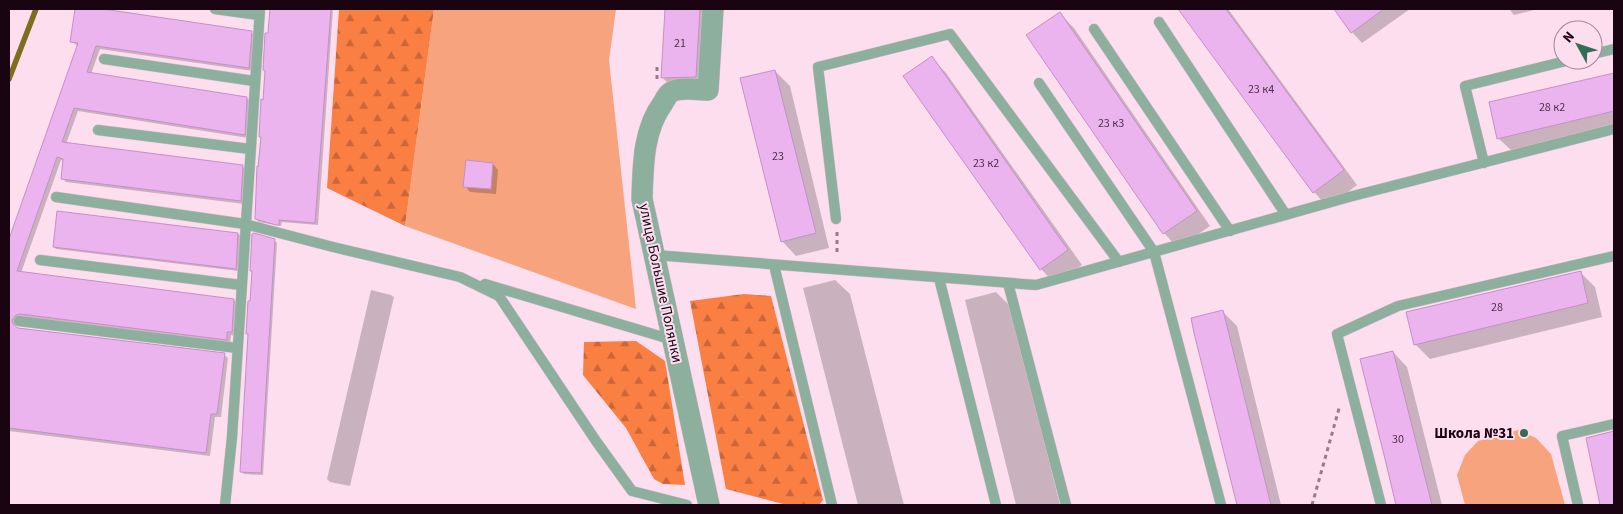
<svg xmlns="http://www.w3.org/2000/svg" width="1623" height="514" viewBox="0 0 1623 514" font-family="'Source Sans 3',sans-serif">
  <style>
    .green { fill: #f6a37e }
    .forest { fill: url(#forest-firs) }
    .shadow { fill: #0003 }
    .lines { fill: none; stroke-linecap: round; stroke-linejoin: round }
    .stream { stroke: #7c6e1f; stroke-width: 5.5 }
    .building { fill: #ecb4ef; stroke: #c48fc7 }
    .service-casing { stroke: #d9bbcb; stroke-width: 11 }
    .minor-casing { stroke: #d9bbcb; stroke-width: 22 }
    .path { stroke: #967b8a; stroke-width: 3; stroke-dasharray: 4 4; stroke-linecap: butt }
    .service { stroke: #8caf9e; stroke-width: 10 }
    .minor { stroke: #8caf9e; stroke-width: 21 }
    .poi-dot { fill: #346d56; stroke: #fddeee; stroke-width: 2 }
    .labels { text-anchor: middle; stroke-width: 4; stroke-linejoin: round; paint-order: stroke }
    .number-label { font-size: 12px; fill: #4f3049 }
    .street-label { font-size: 15px; fill: #1b0412; stroke: #fddeee }
    .poi-label { font-size: 15px; font-weight: bold; fill: #1b0412; stroke: #fddeee; text-anchor: end }
  </style>
  <defs>
    <pattern id="forest-firs" width="22" height="20" patternUnits="userSpaceOnUse" patternTransform="scale(1.25)"><rect width="22" height="20" fill="#fa7f43"/><path d="M5 1l3.5 6h-7zM16 11l3.5 6h-7z" fill="#ca6637"/></pattern>
  </defs>
  <rect width="100%" height="100%" fill="#fddeee"/>
  <path class="green" d="M434,9H616L609,60L636,309L405,226Z
    M1518,430L1536,438L1551,454L1565,505H1465L1457,475L1465,455L1478,441Z"/>
  <path class="forest" d="M339,9H434L405,226L327,188Z
    M744,294L771,296L823,500L819,505H787L726,489L690,301Z
    M636,341L665,361L685,485L663,484L654,479L626,428L583,375L584,342Z"/>
  <path class="shadow" d="M76,9H95L251,32L255,36L253,71L100,49L91,74L247,98L251,102L248,138L78,111L66,144L242,166L246,170L244,204L66,182L62,178L64,161L61,160L21,273L234,300L237,304L235,336L231,335L230,343L15,324L16,328L224,355L228,358L221,417H215L210,456L9,431V242L78,46L71,41Z
    M271,9H333L318,225L282,222L281,226L259,222L256,219L262,138L260,136L264,101Z
    M666,9H715L710,91L676,92L662,77Z
    M1179,9H1228L1357,185L1328,207L1314,192Z
    M1335,9H1410L1362,43L1352,32Z
    M1509,9H1538L1514,15Z
    M1060,14L1074,28L1210,226L1178,248L1164,233L1028,36Z
    M932,58L946,73L1082,265L1055,284L1041,269Z
    M775,71L790,86L829,248L796,256L782,241Z
    M1614,74V128L1513,152L1498,138L1490,103Z
    M493,164L498,170L496,194L470,192L465,186Z
    M238,234L241,236L238,271L56,249L54,247Z
    M274,240L277,243L263,475L244,474L241,471L250,336L247,333L252,303L253,273L251,270Z
    M1580,272L1595,287L1602,317L1430,359L1415,344Z
    M835,280L850,294L904,505H858L803,288Z
    M371,290L391,295L394,297L350,486L330,482L327,479Z
    M996,292L1011,307L1060,505H1016L965,300Z
    M1223,312L1237,326L1281,505H1238L1192,319Z
    M1393,352L1407,367L1442,505H1398L1362,360Z
    M1614,432V505H1601L1587,438Z"/>
  <g class="lines">
    <path class="stream" d="M9,79L36,9"/>
  </g>
  <path class="building" d="M75,9H103L252,31L249,68L96,46L87,72L247,97L245,135L74,108L62,142L243,165L241,201L61,179L63,159L57,157L17,271L234,299L232,332H227V340L20,314L16,315L12,320L13,324L18,328L225,353L217,414H211L206,453L9,428V239L78,43L70,42Z
    M270,9H331L315,223L279,220V225H276L255,219L257,166L258,167L261,137H259L261,99L263,100L265,71L263,70L265,33H268Z
    M665,9H700L696,77L661,78Z
    M1178,9H1226L1344,170L1313,193Z
    M1334,9H1384L1351,33Z
    M1060,12L1197,211L1163,234L1026,35Z
    M932,56L1068,250L1040,270L903,76Z
    M775,70L816,233L781,242L740,78Z
    M1614,73V111L1497,139L1489,102Z
    M466,160L493,163L491,189L463,187Z
    M57,211L238,233L236,269L53,247Z
    M254,233L275,239L261,473L240,472L248,334H246L248,301H250L252,271H250L252,234Z
    M1581,271L1588,303L1414,345L1406,312Z
    M1223,310L1271,505H1237L1194,333L1191,318Z
    M1393,351L1432,505H1396L1385,459L1360,359Z
    M1614,431V505H1600L1586,438Z"/>
  <g class="lines">
    <defs>
      <path id="service" d="M215,9L259,15
        M1159,22L1286,215
        M1094,29L1230,231
        M1593,54L1614,49
        M104,59L254,81
        M1039,83L1154,252L1221,505
        M98,130L250,149
        M1484,163L1465,86L1570,60
        M56,197L245,224L333,247L460,277L499,296L596,441L632,491L687,505
        M836,219L818,67L950,34L1119,262
        M655,255L1036,285L1349,197L1614,129
        M40,260L241,285
        M774,265L832,505
        M939,278L996,505
        M1008,283L1066,505
        M485,284L673,340
        M19,321L237,348
        M225,505L232,437L260,9
        M1381,505L1337,334L1398,306L1614,256
        M1578,505L1562,436L1614,424"/>
      <path id="minor" d="M709,505L642,199C643,166 643,130 663,103C665,100 667,95 670,93C679,86 697,90 708,90L713,9"/>
    </defs>
    <use href="#service" class="service-casing"/>
    <use href="#minor" class="minor-casing"/>
    <path class="path" d="M657,79V67
      M837,232V256
      M1312,505L1340,405"/>
    <use href="#service" class="service"/>
    <use href="#minor" class="minor"/>
  </g>
  <circle class="poi-dot" cx="1524" cy="433" r="5"/>
  <g class="labels">
    <g class="number-label">
      <text x="680" y="47">21</text>
      <text x="1261" y="93">23 к4</text>
      <text x="1552" y="111">28 к2</text>
      <text x="1111" y="127">23 к3</text>
      <text x="778" y="160">23</text>
      <text x="986" y="167">23 к2</text>
      <text x="1497" y="311">28</text>
      <text x="1398" y="443">30</text>
    </g>
    <g class="street-label">
      <text transform="translate(661 283) rotate(78)" y="5">улица Большие Полянки</text>
    </g>
    <g class="poi-label">
      <text x="1514" y="438">Школа №31</text>
    </g>
  </g>
  <rect width="1623" height="514" fill="none" stroke="#1b0412" stroke-width="20"/>
  <g transform="translate(1578 45) rotate(310)"><circle r="24" fill="#fddeee" stroke="#a38796"/>
  <path d="M0-4L9 19L0 12L-9 19Z" fill="#346d56"/>
  <text y="-8" font-size="14" font-weight="bold" text-anchor="middle" fill="#1b0412">N</text>
  </g>
</svg>
